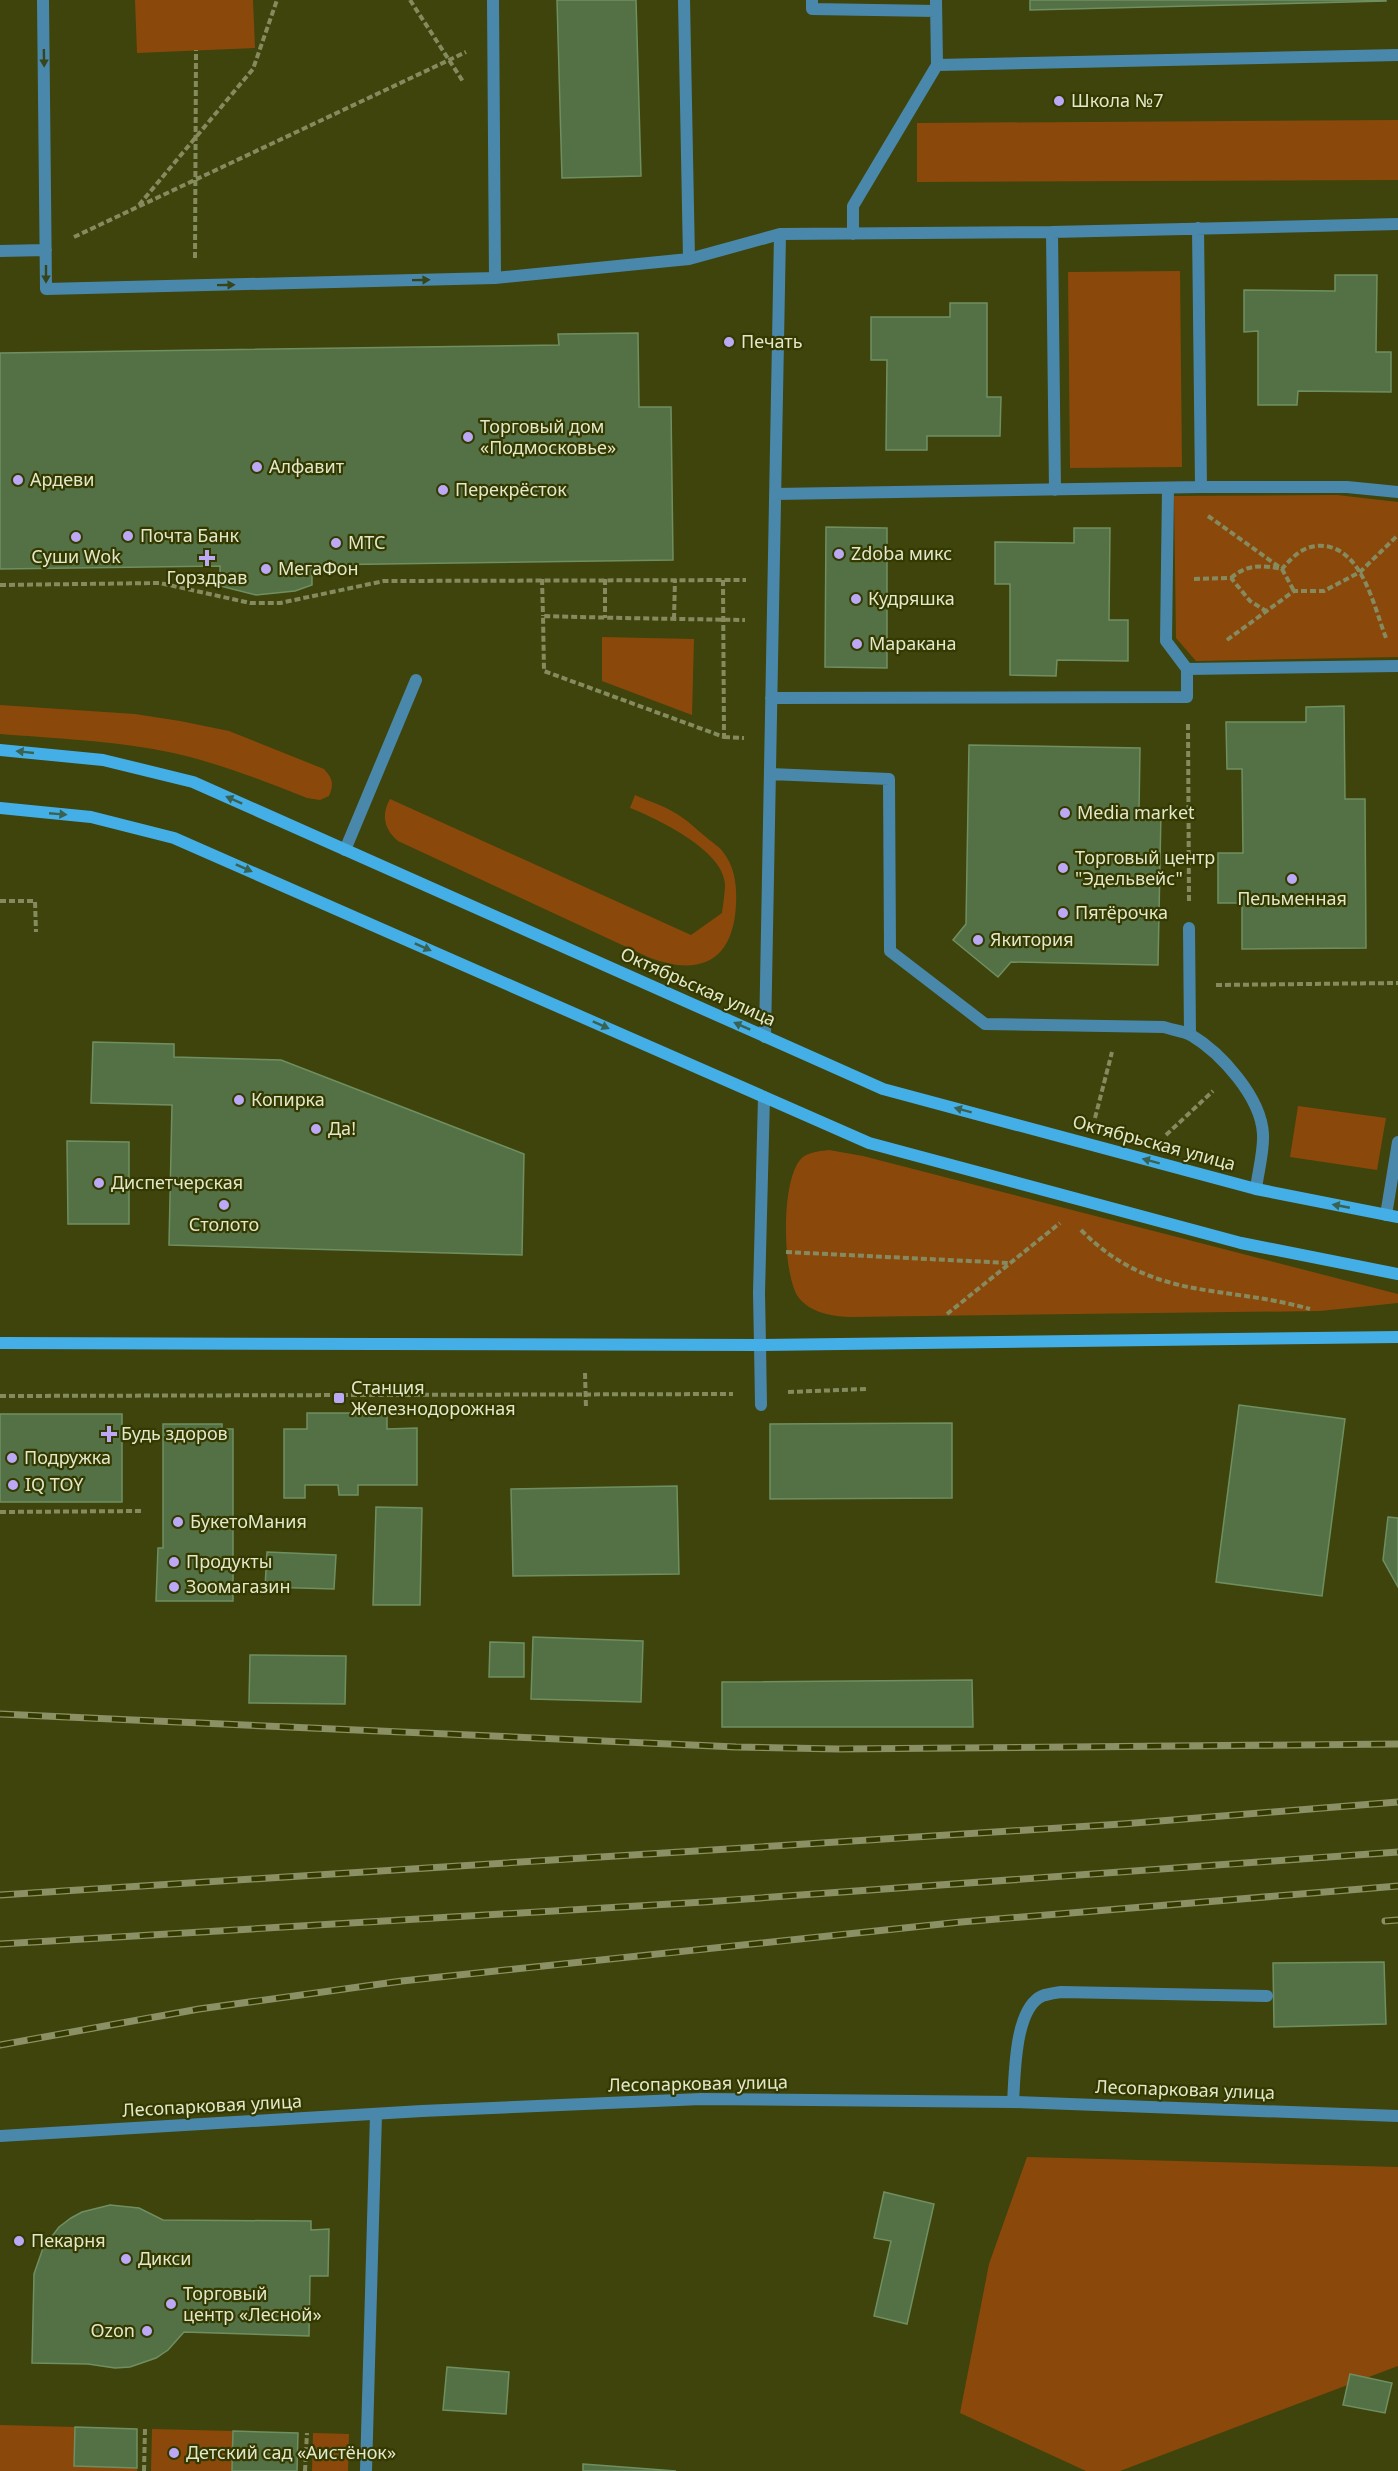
<svg xmlns="http://www.w3.org/2000/svg" width="1398" height="2471" viewBox="0 0 1398 2471" font-family="'Noto Sans',sans-serif">
  <style>
    .green { fill: #8b480b }
    .building { fill: #537144; stroke: #708f61; stroke-width: 1.5 }
    .lines { fill: none; stroke-linecap: round; stroke-linejoin: round }
    .path { stroke: #858b5e; stroke-width: 4; stroke-dasharray: 6 3; stroke-linecap: butt }
    .lane { stroke: #4a88ab; stroke-width: 12 }
    .street { stroke: #4a88ab; stroke-width: 12 }
    .secondary { stroke: #44afe7; stroke-width: 12 }
    .rail-casing { stroke: #8b9065; stroke-width: 7 }
    .rail { stroke: #343900; stroke-width: 4.5; stroke-dasharray: 14; stroke-linecap: butt }
    .oneway { fill: #37451a }
    .oneway2 { fill: #3a6251 }
    .poi-dot { fill: #bca9f5; stroke: #343900; stroke-width: 2 }
    .labels { text-anchor: middle; stroke-width: 4.5; stroke-linejoin: round; paint-order: stroke }
    .poi-label { font-size: 18px; fill: #e3e8cb; stroke: #343900; text-anchor: start }
    .street-label { font-size: 18px; fill: #e3e8cb; stroke: #343900 }
  </style>
  <rect width="100%" height="100%" fill="#3e440c"/>
  <path class="green" d="M135,0H253L255,48L137,53Z
    M1398,120V180L917,182V123Z
    M1180,271L1182,467L1070,468L1068,272Z
    M1337,495L1398,502V657L1196,661L1176,638L1174,496Z
    M602,637L694,639L692,715L602,681Z
    M0,705L135,714L180,721L229,731L324,769C333,779 334,784 329,796L320,800L307,798C267,782 228,767 186,756C126,741 62,739 0,734Z
    M635,795C648,801 665,806 677,814C687,820 696,829 706,837C711,842 719,846 723,852C735,867 737,886 736,905C733,962 699,977 648,957L398,841C384,829 381,815 390,799L691,935L722,913C723,904 725,893 725,884C723,850 658,819 630,808Z
    M1298,1106L1386,1118L1377,1170L1290,1157Z
    M829,1150L863,1156L1398,1294V1303L1320,1311L849,1317C832,1316 811,1313 799,1298C782,1277 780,1175 803,1157C810,1152 821,1151 829,1150Z
    M1027,2157L1398,2167V2366L1120,2471H1086L960,2413L989,2264Z
    M0,2425L75,2427L74,2466L137,2468V2471H0Z
    M152,2429L233,2431L232,2471H151Z
    M313,2433L349,2434L348,2471H312Z"/>
  <path class="building" d="M557,0H636L641,176L562,178Z
    M1030,0H1386V1L1030,10Z
    M1335,275H1377L1376,352H1391V392L1298,391L1297,405H1258V331L1244,332V290L1335,291Z
    M950,303H987V397H1001L1000,436H927V450H886L887,360H871V317H950Z
    M638,333L639,407H671L673,560L312,565V585L295,591L256,595L220,586V566L0,569V353L559,345L558,334Z
    M826,527L887,528V668L825,667Z
    M1074,528H1110L1109,620H1128V661L1057,660L1056,676L1010,675V584H995V542L1074,543Z
    M1344,706L1345,799H1365L1366,948L1242,949V903H1218V853H1243L1242,769H1227L1226,722H1306V707Z
    M969,745L1140,748L1139,811L1161,812L1158,965L1011,962L998,977L953,940L966,924Z
    M93,1042L174,1044V1057L281,1060L524,1154L522,1255L169,1245L172,1105L91,1103Z
    M67,1141L129,1142V1224H68Z
    M1239,1405L1345,1419L1322,1596L1216,1582Z
    M307,1413H387V1429L417,1428V1485H358V1495H339L338,1485H305V1498H284V1429H307Z
    M0,1414H122V1502H0Z
    M952,1423V1498L770,1499V1424Z
    M163,1424H222V1429H233V1601H156L158,1548H163Z
    M677,1486L679,1574L513,1576L511,1489Z
    M376,1507L422,1508L420,1605H373Z
    M1388,1517L1398,1518V1587L1383,1560Z
    M267,1552L336,1555L334,1589L265,1587Z
    M533,1637L643,1641L641,1702L531,1699Z
    M490,1642L524,1643V1677H489Z
    M250,1655L346,1656L345,1704L249,1703Z
    M972,1680L973,1727H722V1682Z
    M1384,1962L1386,2024L1274,2027L1273,1963Z
    M884,2192L934,2204L907,2324L874,2316L891,2241L874,2238Z
    M110,2205L139,2208L163,2220L311,2221V2230L329,2229L328,2276H310L309,2336L184,2332L168,2350L156,2358L130,2367L115,2368L88,2364L32,2363L34,2274L43,2248L59,2227L71,2218L82,2212Z
    M447,2367L509,2372L506,2414L443,2410Z
    M1350,2374L1392,2383L1385,2413L1343,2405Z
    M75,2427L137,2429V2468L74,2466Z
    M233,2431L298,2433L297,2471H232Z
    M583,2464L676,2471H583Z"/>
  <g class="lines">
    <path class="path" d="M410,0L464,83
      M139,205L253,69L277,0
      M74,237L466,52
      M195,258L196,50
      M1208,516L1282,569C1294,555 1305,544 1325,546C1363,551 1374,607 1386,638
      M1231,578C1247,564 1262,565 1282,569L1294,591
      M542,579L543,616
      M605,579V618
      M1194,579L1231,578L1250,601L1266,611
      M723,580L724,737L544,671L543,616C610,618 678,619 745,620
      M0,585L160,583L250,603H280L384,581L746,580
      M674,619L675,579
      M1227,640L1294,591H1324L1360,572L1398,535
      M1188,724L1189,903
      M724,737L744,738
      M0,901H35L36,932
      M1216,985L1398,983
      M1095,1118L1112,1052
      M1166,1135L1213,1091
      M1081,1230C1152,1302 1222,1284 1310,1309
      M786,1252L1009,1263
      M947,1314L1060,1223
      M585,1373L586,1408
      M788,1392L866,1389
      M0,1396L733,1394
      M0,1512L142,1511
      M144,2471L145,2429
      M305,2471L307,2433"/>
    <path class="lane" d="M43,0L46,289L495,278L493,0
      M684,0L689,259
      M812,0V9L936,11
      M937,65L1398,55
      M1198,228L1201,487
      M1052,232L1055,490
      M853,234V206L937,65L936,0
      M0,251L46,250
      M495,278L689,259L780,234L1052,232L1398,224
      M1168,488L1166,641L1187,669L1398,666
      M775,494L1201,487H1347L1398,492
      M771,698L1187,697V669
      M770,774L889,779L890,951L985,1024L1164,1027C1172,1030 1183,1031 1191,1035C1221,1053 1261,1097 1263,1134C1264,1151 1258,1172 1256,1189
      M345,850L416,680
      M1189,928L1190,1035
      M765,1037L780,234
      M1386,1215L1398,1142
      M760,1345L761,1405
      M1013,2102C1015,2076 1014,2009 1042,1996C1047,1994 1055,1993 1061,1992L1267,1996
      M366,2471L376,2114"/>
    <path class="street" d="M760,1345L759,1293L764,1097
      M0,2136L422,2111L701,2099L1013,2102L1398,2116"/>
    <path class="secondary" d="M0,750L103,760L193,782L883,1089L1256,1189L1398,1217
      M0,808L91,817L174,838L869,1143L1241,1243L1398,1274
      M0,1343L760,1345L1398,1337"/>
    <defs>
      <path id="rail" d="M0,1714L736,1747L838,1749L1398,1744
        M0,1895L1122,1824L1398,1802
        M1385,1921L1398,1920
        M0,1944L704,1902L1398,1852
        M0,2045L199,2009L402,1981L961,1922L1398,1886"/>
    </defs>
    <use href="#rail" class="rail-casing"/>
    <use href="#rail" class="rail"/>
  </g>
  <defs><path id="oneway-solid" d="M-6-.8H1V-3.2L6.5 0L1 3.2V.8H-6Z" transform="scale(1.5)"/></defs>
  <g class="oneway">
    <use href="#oneway-solid" transform="translate(44 58) rotate(89)"/>
    <use href="#oneway-solid" transform="translate(46 274) rotate(90)"/>
    <use href="#oneway-solid" transform="translate(421 280) rotate(-1)"/>
    <use href="#oneway-solid" transform="translate(226 285) rotate(-1)"/>
  </g>
  <g class="oneway2">
    <use href="#oneway-solid" transform="translate(25 752) rotate(-174)"/>
    <use href="#oneway-solid" transform="translate(234 800) rotate(-156)"/>
    <use href="#oneway-solid" transform="translate(58 814) rotate(5)"/>
    <use href="#oneway-solid" transform="translate(244 868) rotate(24)"/>
    <use href="#oneway-solid" transform="translate(423 947) rotate(24)"/>
    <use href="#oneway-solid" transform="translate(601 1025) rotate(24)"/>
    <use href="#oneway-solid" transform="translate(742 1026) rotate(-156)"/>
    <use href="#oneway-solid" transform="translate(963 1110) rotate(-165)"/>
    <use href="#oneway-solid" transform="translate(1151 1161) rotate(-165)"/>
    <use href="#oneway-solid" transform="translate(1341 1206) rotate(-169)"/>
  </g>
  <g class="poi-dot">
    <circle cx="1059" cy="101" r="6"/>
    <circle cx="729" cy="342" r="6"/>
    <circle cx="468" cy="437" r="6"/>
    <circle cx="257" cy="467" r="6"/>
    <circle cx="18" cy="480" r="6"/>
    <circle cx="443" cy="490" r="6"/>
    <circle cx="128" cy="536" r="6"/>
    <circle cx="76" cy="537" r="6"/>
    <circle cx="336" cy="543" r="6"/>
    <circle cx="839" cy="554" r="6"/>
    <path d="M204 549h6v6h6v6h-6v6h-6v-6h-6v-6h6z"/>
    <circle cx="266" cy="569" r="6"/>
    <circle cx="856" cy="599" r="6"/>
    <circle cx="857" cy="644" r="6"/>
    <circle cx="1065" cy="813" r="6"/>
    <circle cx="1063" cy="868" r="6"/>
    <circle cx="1292" cy="879" r="6"/>
    <circle cx="1063" cy="913" r="6"/>
    <circle cx="978" cy="940" r="6"/>
    <circle cx="239" cy="1100" r="6"/>
    <circle cx="316" cy="1129" r="6"/>
    <circle cx="99" cy="1183" r="6"/>
    <circle cx="224" cy="1205" r="6"/>
    <rect x="333" y="1392" width="12" height="12" rx="3"/>
    <path d="M106 1425h6v6h6v6h-6v6h-6v-6h-6v-6h6z"/>
    <circle cx="12" cy="1458" r="6"/>
    <circle cx="13" cy="1485" r="6"/>
    <circle cx="178" cy="1522" r="6"/>
    <circle cx="174" cy="1562" r="6"/>
    <circle cx="174" cy="1587" r="6"/>
    <circle cx="19" cy="2241" r="6"/>
    <circle cx="126" cy="2259" r="6"/>
    <circle cx="171" cy="2304" r="6"/>
    <circle cx="147" cy="2331" r="6"/>
    <circle cx="174" cy="2453" r="6"/>
  </g>
  <g class="labels">
    <g class="poi-label">
      <text x="1071" y="107">Школа №7</text>
      <text x="741" y="348">Печать</text>
      <text x="480" y="433">Торговый дом<tspan x="480" dy="21">«Подмосковье»</tspan></text>
      <text x="269" y="473">Алфавит</text>
      <text x="30" y="486">Ардеви</text>
      <text x="455" y="496">Перекрёсток</text>
      <text x="140" y="542">Почта Банк</text>
      <text x="348" y="549">МТС</text>
      <text x="851" y="560">Zdoba микс</text>
      <text x="76" y="563" text-anchor="middle">Суши Wok</text>
      <text x="278" y="575">МегаФон</text>
      <text x="207" y="584" text-anchor="middle">Горздрав</text>
      <text x="868" y="605">Кудряшка</text>
      <text x="869" y="650">Маракана</text>
      <text x="1077" y="819">Media market</text>
      <text x="1075" y="864">Торговый центр<tspan x="1075" dy="21">"Эдельвейс"</tspan></text>
      <text x="1292" y="905" text-anchor="middle">Пельменная</text>
      <text x="1075" y="919">Пятёрочка</text>
      <text x="990" y="946">Якитория</text>
      <text x="251" y="1106">Копирка</text>
      <text x="328" y="1135">Да!</text>
      <text x="111" y="1189">Диспетчерская</text>
      <text x="224" y="1231" text-anchor="middle">Столото</text>
      <text x="351" y="1394">Станция<tspan x="351" dy="21">Железнодорожная</tspan></text>
      <text x="121" y="1440">Будь здоров</text>
      <text x="24" y="1464">Подружка</text>
      <text x="25" y="1491">IQ TOY</text>
      <text x="190" y="1528">БукетоМания</text>
      <text x="186" y="1568">Продукты</text>
      <text x="186" y="1593">Зоомагазин</text>
      <text x="31" y="2247">Пекарня</text>
      <text x="138" y="2265">Дикси</text>
      <text x="183" y="2300">Торговый<tspan x="183" dy="21">центр «Лесной»</tspan></text>
      <text x="135" y="2337" text-anchor="end">Ozon</text>
      <text x="186" y="2459">Детский сад «Аистёнок»</text>
    </g>
    <g class="street-label">
      <text transform="translate(698 987) rotate(24)" y="6">Октябрьская улица</text>
      <text transform="translate(1154 1143) rotate(15)" y="6">Октябрьская улица</text>
      <text transform="translate(698 2084) rotate(-1)" y="6">Лесопарковая улица</text>
      <text transform="translate(1185 2090) rotate(2)" y="6">Лесопарковая улица</text>
      <text transform="translate(212 2106) rotate(-3)" y="6">Лесопарковая улица</text>
    </g>
  </g>
</svg>
